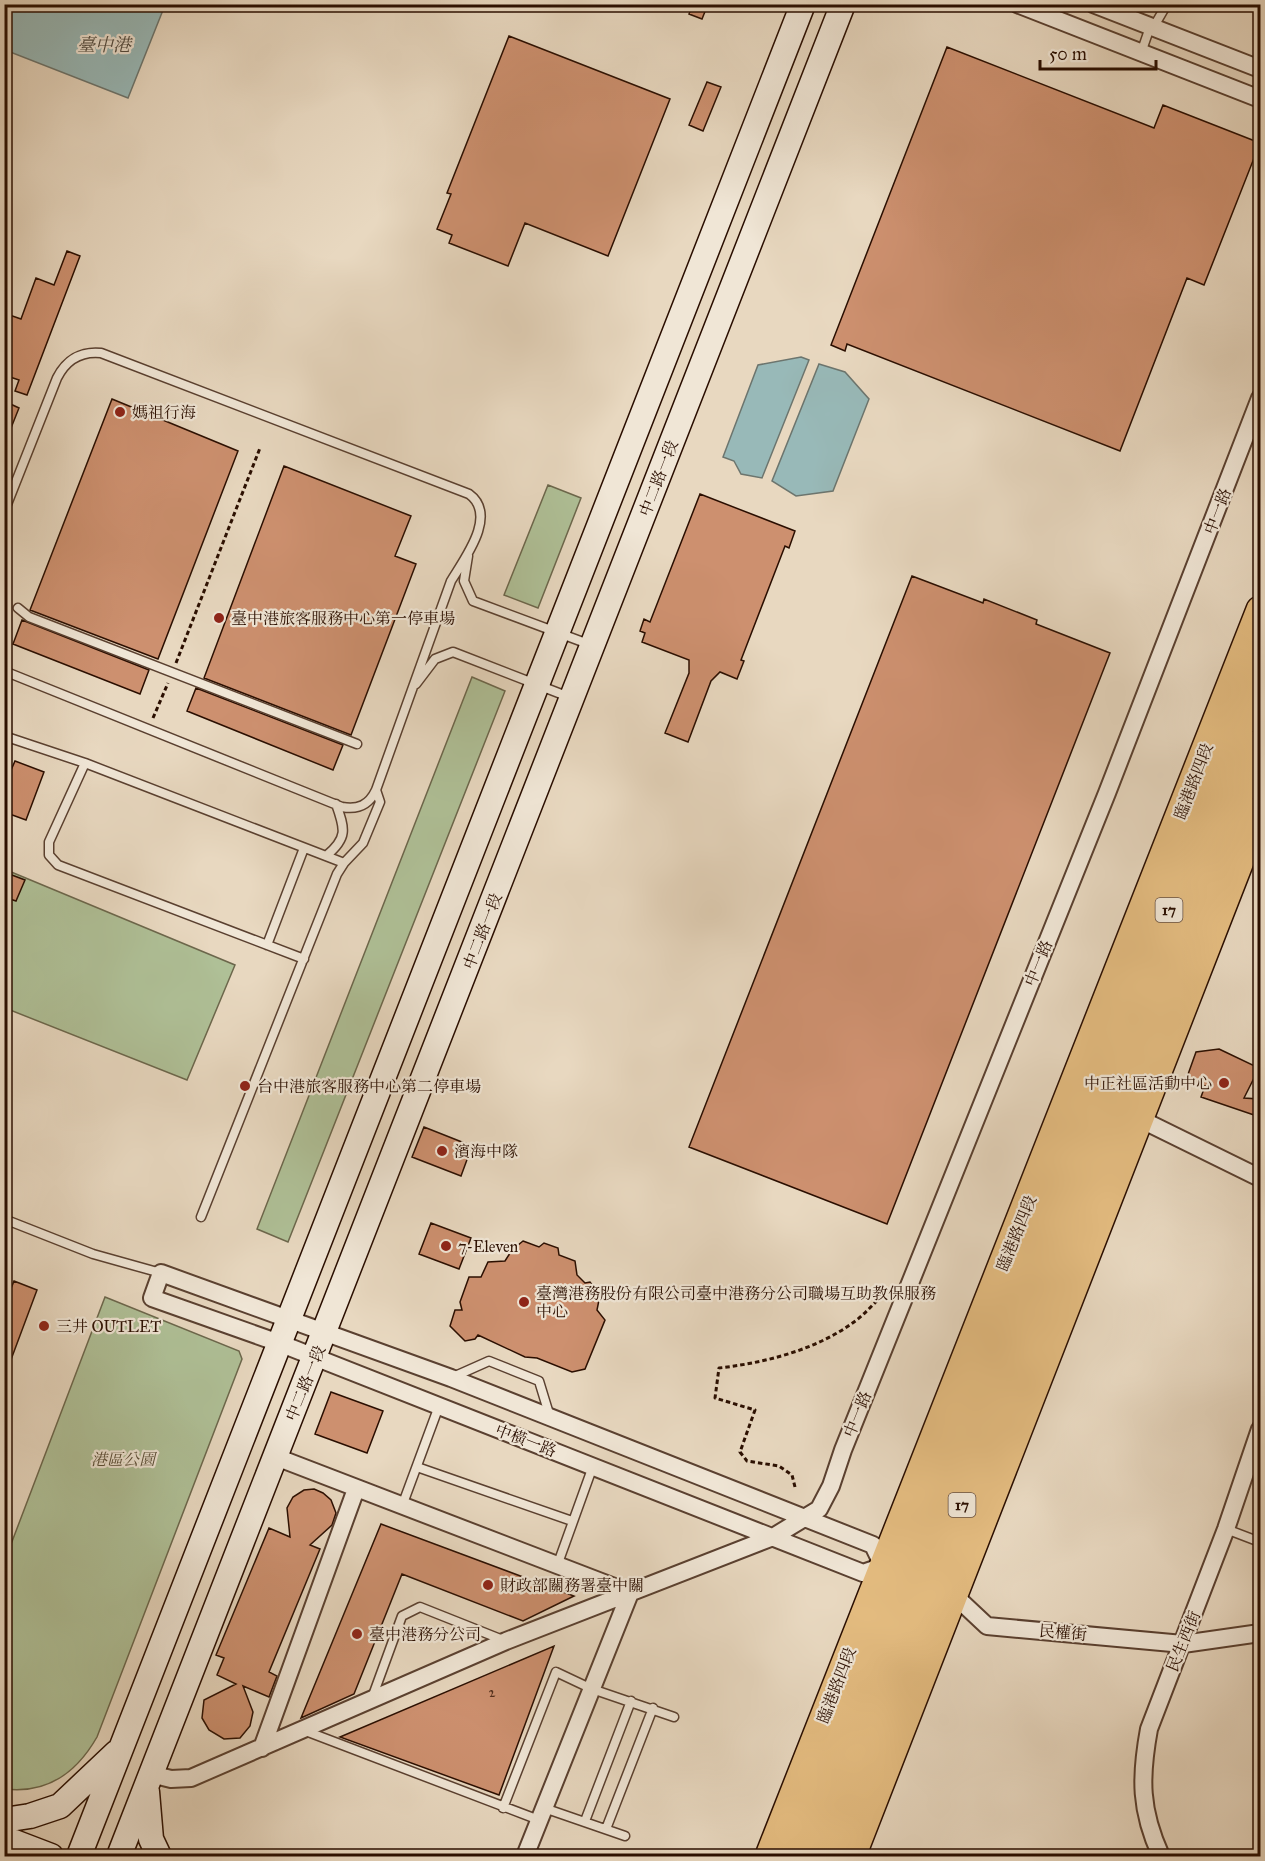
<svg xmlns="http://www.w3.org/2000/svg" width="1265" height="1861" viewBox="0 0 1265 1861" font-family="'IM FELL Great Primer','Noto Serif TC',serif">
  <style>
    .green { fill: #afc097; stroke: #6c674c; stroke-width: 1.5 }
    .water { fill: #98b9b8; stroke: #6c756e; stroke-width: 1.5 }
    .building { fill: #cd906f; stroke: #2a0e00; stroke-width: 1.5 }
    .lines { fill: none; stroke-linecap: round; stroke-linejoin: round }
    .lane-casing { stroke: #5a4030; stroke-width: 11 }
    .street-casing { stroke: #5a4030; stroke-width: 20 }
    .secondary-casing { stroke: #2a0e00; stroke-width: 27 }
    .primary-casing { stroke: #2a0e00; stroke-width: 30 }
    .path { stroke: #2a0e00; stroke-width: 3; stroke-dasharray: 4.5 3; stroke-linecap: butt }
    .lane { stroke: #f0e6d6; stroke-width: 8 }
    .street { stroke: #f0e6d6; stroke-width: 16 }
    .secondary { stroke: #f0e6d6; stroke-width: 24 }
    .primary { stroke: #e4bc80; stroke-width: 27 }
    .poi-dot { fill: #8f2418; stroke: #f0e6d6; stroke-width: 2 }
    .labels { text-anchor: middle; stroke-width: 4.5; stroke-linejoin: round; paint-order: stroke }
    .number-label { font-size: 14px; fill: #532e1c }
    .shield { fill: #f0e6d6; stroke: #654f40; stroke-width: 1.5 }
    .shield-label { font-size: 15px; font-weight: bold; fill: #2a0e00 }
    .poi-label { font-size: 16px; fill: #2a0e00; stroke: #f0e6d6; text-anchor: start }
    .street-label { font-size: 16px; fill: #2a0e00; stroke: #f0e6d6 }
    .park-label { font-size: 16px; font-style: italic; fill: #594c35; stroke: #f0e6d6 }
    .water-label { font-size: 18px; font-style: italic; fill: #504a40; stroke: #f0e6d6 }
  </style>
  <rect width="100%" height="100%" fill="#e8d8c0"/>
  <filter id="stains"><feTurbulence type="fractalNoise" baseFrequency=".00333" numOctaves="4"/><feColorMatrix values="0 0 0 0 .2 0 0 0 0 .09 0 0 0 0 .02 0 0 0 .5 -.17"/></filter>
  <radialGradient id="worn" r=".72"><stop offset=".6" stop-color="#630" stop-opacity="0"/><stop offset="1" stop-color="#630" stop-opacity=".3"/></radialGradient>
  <path class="green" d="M548,485L581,498L538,608L504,595Z
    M472,677L505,691L288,1242L257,1229Z
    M4,869L235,965L187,1080L5,1008Z
    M105,1297L239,1351L242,1359L97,1737C77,1772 47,1794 5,1789V1560Z"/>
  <path class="water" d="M4,5L5,4L165,5L128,98L5,50Z
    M801,357L809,360L762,478L741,474L734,461L723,457L758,365Z
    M819,364L845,372L869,399L833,491L796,496L772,481Z"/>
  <path class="building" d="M693,4H708L702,19L689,14Z
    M509,36L670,99L608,256L525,223L508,266L449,243L452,235L437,229L451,194L447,193Z
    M947,47L1154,128L1163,105L1260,143L1204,285L1187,278L1120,451L847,344L845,351L831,345Z
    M707,82L721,87L703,131L689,125Z
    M67,251L80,256L27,395L15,391L19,380L4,375V313L21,319L36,278L54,285Z
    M112,399L238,451L158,659L30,610Z
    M4,401L19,408L5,443H4Z
    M284,466L411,516L395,556L416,564L351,735L204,678Z
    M700,494L795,531L789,548L785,546L741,660L744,661L737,679L720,672L711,681L688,742L665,733L689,673V660L642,642L645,633L640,631L644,619L650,622Z
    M912,576L983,603L984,599L1037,620L1036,624L1110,653L887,1224L689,1147Z
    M22,620L149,670L140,694L13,644Z
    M196,688L343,745L333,770L187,711Z
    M15,761L44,772L26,820L4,812V786Z
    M4,872L25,880L16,901L4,897Z
    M1219,1049L1259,1068L1244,1098L1259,1099L1254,1115L1201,1097L1205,1086L1186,1080L1196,1052Z
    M424,1127L472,1146L461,1176L412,1157Z
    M431,1223L471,1238L459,1269L419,1254Z
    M523,1241L539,1247L544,1243L558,1248L559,1255L575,1261L577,1275L585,1283L590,1282L600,1295L597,1310L605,1320L585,1369L572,1372L537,1358L525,1357L478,1335L475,1339L465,1341L450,1326L455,1310H462L460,1302L469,1277H481L488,1262L505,1261L512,1250Z
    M14,1281L37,1290L6,1373L4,1306Z
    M331,1392L383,1411L367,1453L315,1434Z
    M314,1489L323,1493L331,1500L336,1513L332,1525L310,1545L320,1549L269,1672L277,1676L269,1697L243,1686L253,1712L250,1726L240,1738L224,1739L209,1730L202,1718L204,1700L236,1684L217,1675L224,1658L216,1655L269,1528L290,1537L287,1508L293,1497L304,1490Z
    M381,1524L574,1596L523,1621L402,1574L354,1694L301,1718Z
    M554,1646L499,1795L340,1737Z"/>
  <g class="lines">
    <defs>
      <path id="lane" d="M1153,28L1167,4
        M1141,53L1150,27
        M4,512L57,378C66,360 81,351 101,353L469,494C498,515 465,558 451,581L376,790C369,805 358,810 342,807L4,671
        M468,556L464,581L473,601L591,645
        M18,608L29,617L357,744
        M416,684L435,659L453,652L569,697
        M4,736L85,763
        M326,856C348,838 345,829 336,804
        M267,945L304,848
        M304,959L58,865L49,855V842L85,763L344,863
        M201,1217L337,874L344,863L363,843L380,802L376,790
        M4,1219L93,1254L161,1273
        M453,1377L489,1361L539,1381L550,1417
        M417,1467L572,1521
        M402,1506L439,1406
        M1226,1529L1260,1542
        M557,1566L593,1466
        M372,1698L402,1616L420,1607L503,1640
        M303,1730L539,1820
        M503,1808L556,1672L592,1689L674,1717
        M544,1808L625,1836
        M585,1821L631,1701
        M606,1829L653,1708"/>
      <path id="street" d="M1017,4L1260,99
        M1093,4L1260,69
        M1140,1119L1260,1178
        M161,1273L451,1378L873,1545L883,1566L863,1573L279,1343L152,1298Z
        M276,1457L630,1593
        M947,1592L955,1596L987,1626L1183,1644L1260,1633
        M262,1748L356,1489
        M151,1774L171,1779L191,1778L506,1641L773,1537L819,1509L831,1486L843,1450L1107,793L1260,398
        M525,1856L630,1593
        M1161,1856C1140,1810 1140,1778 1149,1729L1226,1529L1260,1429"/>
      <path id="secondary" d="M147,1792L151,1839L159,1856
        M4,1820L30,1816L60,1806L116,1753
        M4,1838L51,1856
        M79,1856L803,4
        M119,1856L843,4"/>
      <path id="primary" d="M769,1856L1260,610
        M796,1856L1260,676
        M824,1856L1260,743
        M852,1856L1260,810"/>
    </defs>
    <use href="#lane" class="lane-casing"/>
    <use href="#street" class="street-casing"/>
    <use href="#secondary" class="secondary-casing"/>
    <use href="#primary" class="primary-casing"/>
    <path class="path" d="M176,663L260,448
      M153,718L168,683
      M795,1487L792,1475L779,1466L747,1461L740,1452L755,1410L715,1398L719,1368C764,1363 816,1350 854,1322C864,1315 872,1305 881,1297L888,1299"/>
    <use href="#lane" class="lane"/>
    <use href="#street" class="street"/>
    <use href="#secondary" class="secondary"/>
    <use href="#primary" class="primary"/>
  </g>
  <g class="poi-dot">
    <circle cx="120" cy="412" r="6"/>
    <circle cx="219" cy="618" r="6"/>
    <circle cx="1224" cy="1083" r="6"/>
    <circle cx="245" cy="1086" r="6"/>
    <circle cx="442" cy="1151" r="6"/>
    <circle cx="446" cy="1246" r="6"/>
    <circle cx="524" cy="1302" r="6"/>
    <circle cx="44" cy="1326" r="6"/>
    <circle cx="488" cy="1585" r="6"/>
    <circle cx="357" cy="1634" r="6"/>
  </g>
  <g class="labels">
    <g class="number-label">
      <text x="492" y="1697">2</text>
    </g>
    <g class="shield">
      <rect x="1155.5" y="898" width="27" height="24" rx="4.5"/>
      <rect x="948.5" y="1493" width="27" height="24" rx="4.5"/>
    </g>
    <g class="shield-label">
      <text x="1169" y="915">17</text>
      <text x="962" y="1510">17</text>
    </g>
    <g class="poi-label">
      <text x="132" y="418">媽祖行海</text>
      <text x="231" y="624">臺中港旅客服務中心第一停車場</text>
      <text x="1212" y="1089" text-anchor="end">中正社區活動中心</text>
      <text x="257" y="1092">台中港旅客服務中心第二停車場</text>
      <text x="454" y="1157">濱海中隊</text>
      <text x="458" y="1252">7-Eleven</text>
      <text x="536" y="1299">臺灣港務股份有限公司臺中港務分公司職場互助教保服務<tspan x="536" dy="18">中心</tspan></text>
      <text x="56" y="1332">三井 OUTLET</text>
      <text x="500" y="1591">財政部關務署臺中關</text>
      <text x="369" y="1640">臺中港務分公司</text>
    </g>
    <g class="street-label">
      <text transform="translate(658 478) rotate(-69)" y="6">中二路一段</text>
      <text transform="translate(1217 511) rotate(-69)" y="6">中一路</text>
      <text transform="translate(1193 781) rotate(-69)" y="6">臨港路四段</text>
      <text transform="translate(482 931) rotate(-69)" y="6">中二路一段</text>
      <text transform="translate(1038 963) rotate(-68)" y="6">中一路</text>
      <text transform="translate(1016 1233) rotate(-68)" y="6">臨港路四段</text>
      <text transform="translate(305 1383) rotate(-68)" y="6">中二路一段</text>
      <text transform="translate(857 1414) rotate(-68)" y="6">中一路</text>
      <text transform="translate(526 1440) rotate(21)" y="6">中橫一路</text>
      <text transform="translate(1063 1632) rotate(5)" y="6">民權街</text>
      <text transform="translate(1183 1641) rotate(-68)" y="6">民生西街</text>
      <text transform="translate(836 1685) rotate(-69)" y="6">臨港路四段</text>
    </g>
    <g class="park-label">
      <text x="123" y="1465">港區公園</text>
    </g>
    <g class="water-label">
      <text x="104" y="51">臺中港</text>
    </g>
  </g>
  <rect width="1265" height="1861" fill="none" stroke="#e8d8c0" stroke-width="24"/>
  <rect x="6" y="6" width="1253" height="1849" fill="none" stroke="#2a0e00" stroke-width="3"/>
  <rect x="12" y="12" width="1241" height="1837" fill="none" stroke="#2a0e00" stroke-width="1.5"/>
  <path d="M1040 60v9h116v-9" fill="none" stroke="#2a0e00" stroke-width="3"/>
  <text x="1049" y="60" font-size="18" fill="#2a0e00" stroke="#f0e6d6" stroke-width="4.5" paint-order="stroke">50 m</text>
  <rect width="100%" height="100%" filter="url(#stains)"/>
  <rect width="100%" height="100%" fill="url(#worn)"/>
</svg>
